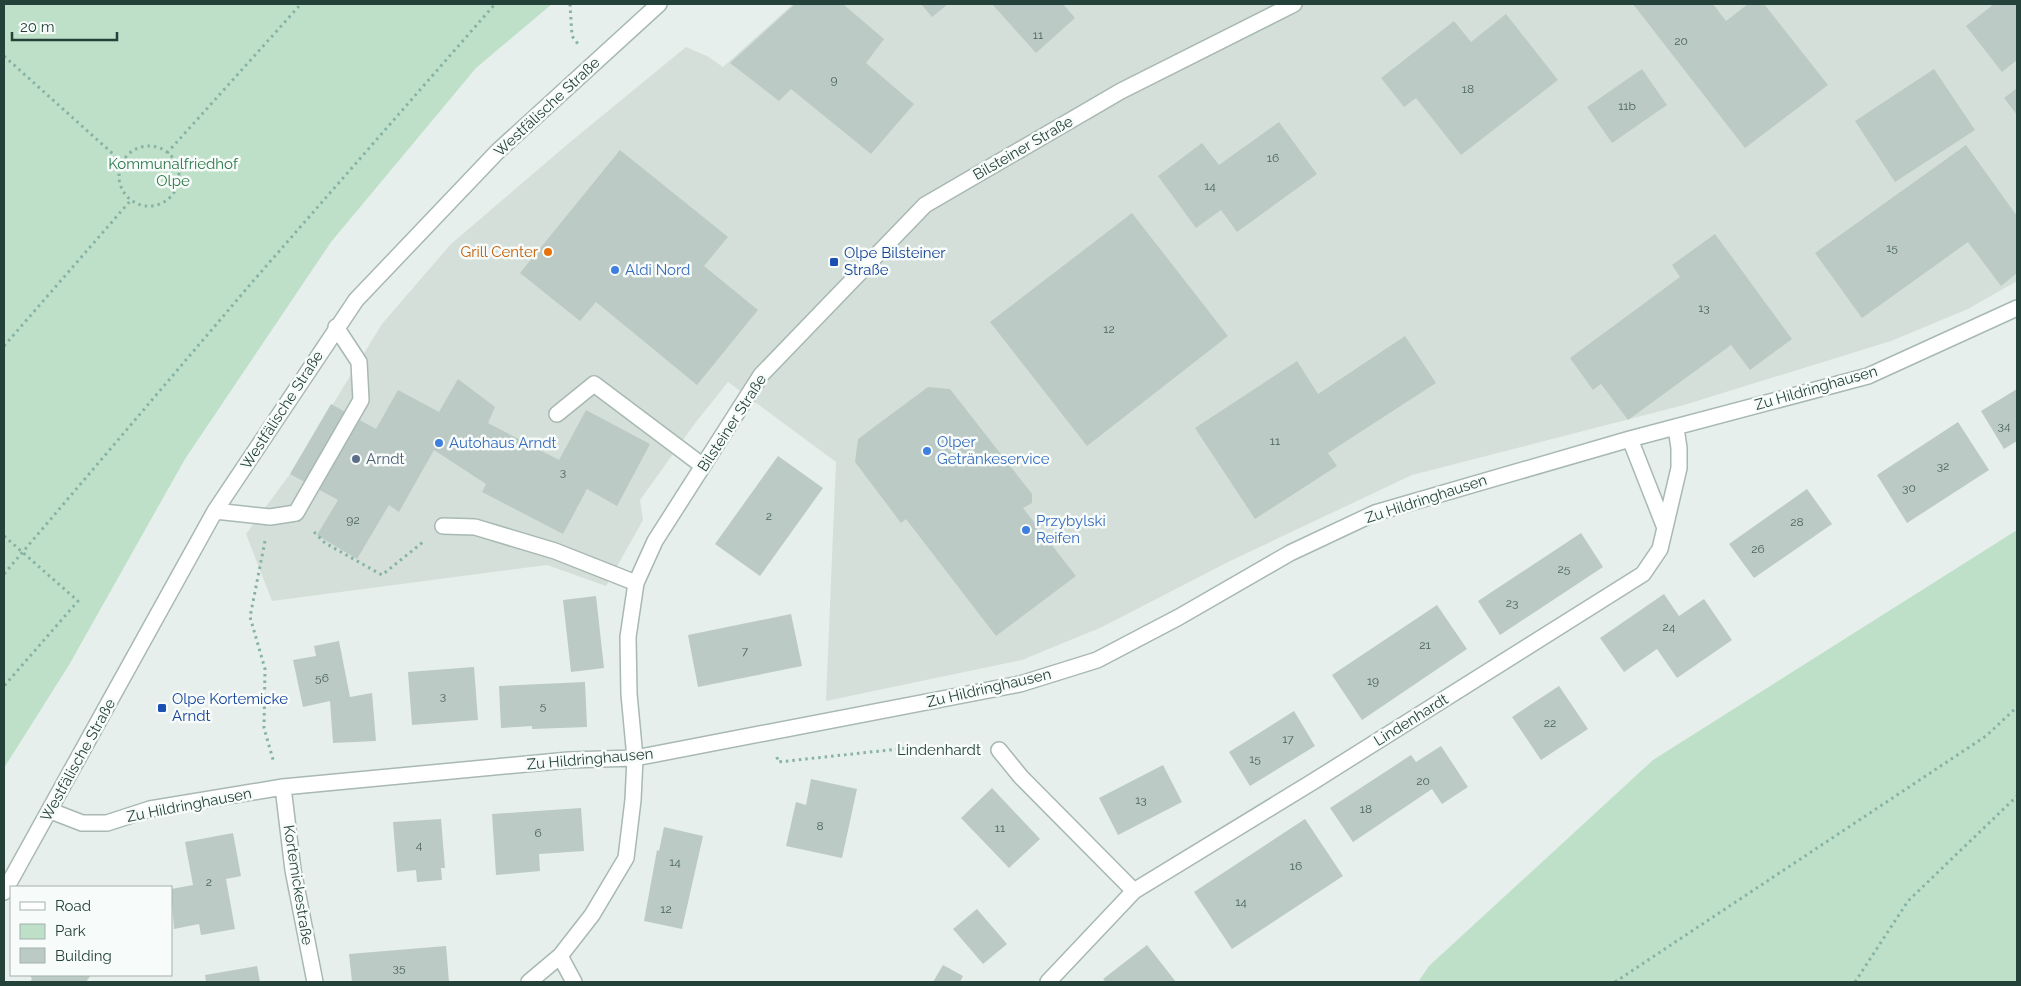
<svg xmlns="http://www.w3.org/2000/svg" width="2021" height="986" viewBox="0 0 2021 986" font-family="Raleway,sans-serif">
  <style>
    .built { fill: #d4dfda }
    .green { fill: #bfe0c8 }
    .building { fill: #bbcac4 }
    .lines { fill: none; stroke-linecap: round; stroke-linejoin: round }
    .minor-casing { stroke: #a8b8b2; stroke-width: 18 }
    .path { stroke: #86b3a5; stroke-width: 3; stroke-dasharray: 2.5 4; stroke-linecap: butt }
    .minor { stroke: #fff; stroke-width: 15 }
    .food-dot { fill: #e8710a; stroke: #f7fbf9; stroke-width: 2 }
    .transit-dot { fill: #1a4fb4; stroke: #f7fbf9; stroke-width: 2 }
    .shop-dot { fill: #3f7fe0; stroke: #f7fbf9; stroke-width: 2 }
    .service-dot { fill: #5c6f8a; stroke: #f7fbf9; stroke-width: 2 }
    .labels { text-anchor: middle; stroke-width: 5; stroke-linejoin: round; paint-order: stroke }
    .number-label { font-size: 12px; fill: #4a645c }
    .street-label { font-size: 15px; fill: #24423a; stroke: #f7fbf9 }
    .park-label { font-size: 15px; fill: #2d7a4b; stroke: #f7fbf9 }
    .food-label { font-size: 15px; fill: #c56008; stroke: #f7fbf9; text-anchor: end }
    .transit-label { font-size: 15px; fill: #164399; stroke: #f7fbf9; text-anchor: start }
    .shop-label { font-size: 15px; fill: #366cbe; stroke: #f7fbf9; text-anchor: start }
    .service-label { font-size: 15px; fill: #4e5e75; stroke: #f7fbf9; text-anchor: start }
  </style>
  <rect width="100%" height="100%" fill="#e6efeb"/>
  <path class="built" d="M793,4H2017V281L1968,309L1891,341L1684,405L1412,475L1230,561L1102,627L1022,660L826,701L836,462L728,382L696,422L640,500L643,520L606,586L547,565L272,601L246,534L290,474L382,324L450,245L569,143L686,47L707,56L723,67Z"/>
  <path class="green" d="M4,4H552L476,68L331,242L185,459L69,665L4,768Z
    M2017,530V982H1418L1429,966L1653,760Z"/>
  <path class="building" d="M795,4H843L884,39L866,63L914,104L871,154L791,89L779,101L730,63Z
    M921,4H948L932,17Z
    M992,4H1063L1075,18L1036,53Z
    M1633,4H1713L1726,21L1748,4H1764L1828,85L1745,148Z
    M1994,4H2017V60L2002,72L1966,26Z
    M1506,14L1558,80L1461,155L1416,98L1404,107L1381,78L1454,21L1471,42Z
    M1642,69L1667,105L1612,143L1587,107Z
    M1934,69L1975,130L1895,182L1855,121Z
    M2017,88V115L2004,98Z
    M1279,122L1317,174L1237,232L1221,210L1196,228L1158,176L1202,143L1219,165Z
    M1966,145L2017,216V273L2001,286L1968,242L1862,318L1815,253Z
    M620,150L728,237L704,266L758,310L697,385L596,302L580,321L520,273Z
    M1132,213L1228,336L1087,446L990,322Z
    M1715,234L1792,339L1750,370L1731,345L1628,420L1601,384L1593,390L1570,358L1680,277L1672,265Z
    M1405,336L1436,383L1328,453L1337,466L1255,519L1195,428L1297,361L1318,394Z
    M458,379L495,407L488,423L559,460L586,410L650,444L617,506L587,489L563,534L482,492L486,484L434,450L399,512L389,505L357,559L317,535L338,500L290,474L331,404L376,429L398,390L439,412Z
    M928,387L950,389L1032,494V503L1023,508L1076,576L996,636L906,519L901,523L855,462L858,439Z
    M2017,389V441L2004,449L1981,411Z
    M1958,422L1989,470L1907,523L1877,475Z
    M778,456L823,488L760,576L715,544Z
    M1807,489L1832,524L1754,578L1729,544Z
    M1581,533L1603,567L1500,635L1478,601Z
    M1664,594L1679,616L1704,599L1732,640L1677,678L1657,649L1624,672L1600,638Z
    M596,596L604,668L571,672L563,600Z
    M1437,605L1467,649L1362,720L1332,675Z
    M791,614L802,666L698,687L688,635Z
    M339,641L350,697L372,693L376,741L333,743L330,701L303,707L293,660L316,656L314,646Z
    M474,667L478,720L412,725L408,672Z
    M585,682L587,727L532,729V726L501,728L499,686Z
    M1559,686L1588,729L1541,760L1512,717Z
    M1294,711L1315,746L1250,786L1229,752Z
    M1441,746L1468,787L1442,804L1432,789L1353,842L1330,808L1411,755L1416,762Z
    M1163,765L1182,802L1118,835L1099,798Z
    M811,779L857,789L842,858L786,846L796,802L806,805Z
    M992,788L1040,839L1009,868L961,818Z
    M581,808L584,851L539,854L540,871L496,875L492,814Z
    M441,819L445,868H441L442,880L417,882L416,870L397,872L393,822Z
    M1305,819L1343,876L1232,949L1194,892Z
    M664,827L703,836L682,929L644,921L657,850L659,851Z
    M233,833L241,876L226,879L235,929L201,935L199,924L174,929L171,889L193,885L185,842Z
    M977,909L1007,944L983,964L953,929Z
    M1147,945L1176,982H1106L1103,979Z
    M446,946L449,982H352L349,954Z
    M943,965L963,976L960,982H933Z
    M257,966L260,982H206L205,975Z
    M30,975H91L86,982H30L32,979Z"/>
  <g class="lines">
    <defs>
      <path id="minor" d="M557,414L594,384L703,466
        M1630,439L1665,528
        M215,511L270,517L296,513L361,400L359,362L336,327
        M443,526L475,527L555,551L636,583
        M999,750L1021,777L1134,891
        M283,787L293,870L315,982
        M51,811L82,823H107L150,809L283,787L569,760L635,758L1020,684L1097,660L1179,617L1290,553L1375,513L1630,439L1868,376L2017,308
        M4,892L215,511L356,300L498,151L659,4
        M560,956L574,982
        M529,982L560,956L592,915L626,858L633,800L635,758L629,694L628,637L636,583L655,541L761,375L925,205L1121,91L1294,4
        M1048,982L1134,891L1314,781L1643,574L1660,549L1679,468V448L1676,428"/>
    </defs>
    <use href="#minor" class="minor-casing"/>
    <path class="path" d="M570,4L572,36L578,44
      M4,56L122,162
      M119 176a30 30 0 1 1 60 0a30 30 0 1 1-60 0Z
      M167,153L301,4
      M4,346L131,200
      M314,532L325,543L382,575L423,542
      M4,536L78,601L4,686
      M265,541L250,617L265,669L264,728L274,763
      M4,574L254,280L495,4
      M777,757L778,762L908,748L973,750
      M1615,982L1986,736L2017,707
      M1855,982L1908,901L2017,796"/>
    <use href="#minor" class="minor"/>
  </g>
  <circle class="food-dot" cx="548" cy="252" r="5"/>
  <g class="transit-dot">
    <rect x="829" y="257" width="10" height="10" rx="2.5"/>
    <rect x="157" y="703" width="10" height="10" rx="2.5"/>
  </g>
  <g class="shop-dot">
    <circle cx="615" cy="270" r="5"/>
    <circle cx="439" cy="443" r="5"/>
    <circle cx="927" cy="451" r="5"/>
    <circle cx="1026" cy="530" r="5"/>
  </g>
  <circle class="service-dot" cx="356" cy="459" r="5"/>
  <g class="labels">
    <g class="number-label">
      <text x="1038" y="39">11</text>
      <text x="1681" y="45">20</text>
      <text x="834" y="84">9</text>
      <text x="1468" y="93">18</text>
      <text x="1627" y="110">11b</text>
      <text x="1273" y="162">16</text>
      <text x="1210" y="190">14</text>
      <text x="1892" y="252">15</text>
      <text x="1704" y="312">13</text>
      <text x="1109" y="333">12</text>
      <text x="2004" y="430">34</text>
      <text x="1275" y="445">11</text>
      <text x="1943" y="470">32</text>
      <text x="563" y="476">3</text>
      <text x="1909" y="492">30</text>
      <text x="769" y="520">2</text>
      <text x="353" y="524">92</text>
      <text x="1797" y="526">28</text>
      <text x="1758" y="553">26</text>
      <text x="1564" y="573">25</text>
      <text x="1512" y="607">23</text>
      <text x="1669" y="631">24</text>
      <text x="1425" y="649">21</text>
      <text x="745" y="655">7</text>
      <text x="322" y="682">56</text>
      <text x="1373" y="685">19</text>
      <text x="443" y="700">3</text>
      <text x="543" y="710">5</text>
      <text x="1550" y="727">22</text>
      <text x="1288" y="743">17</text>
      <text x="1255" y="763">15</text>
      <text x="1423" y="785">20</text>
      <text x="1141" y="804">13</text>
      <text x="1366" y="813">18</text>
      <text x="820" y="830">8</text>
      <text x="1000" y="832">11</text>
      <text x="538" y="837">6</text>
      <text x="419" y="849">4</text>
      <text x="675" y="866">14</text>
      <text x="1296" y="870">16</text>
      <text x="209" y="886">2</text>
      <text x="1241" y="906">14</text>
      <text x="666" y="913">12</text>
      <text x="399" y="972">35</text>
    </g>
    <g class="street-label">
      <text transform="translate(547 107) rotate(-43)" y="5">Westfälische Straße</text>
      <text transform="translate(1023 148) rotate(-30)" y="5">Bilsteiner Straße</text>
      <text transform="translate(1816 388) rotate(-16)" y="5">Zu Hildringhausen</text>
      <text transform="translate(282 410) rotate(-57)" y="5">Westfälische Straße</text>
      <text transform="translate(732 423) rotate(-57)" y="5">Bilsteiner Straße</text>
      <text transform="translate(1426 499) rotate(-18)" y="5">Zu Hildringhausen</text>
      <text transform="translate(989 688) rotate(-13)" y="5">Zu Hildringhausen</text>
      <text transform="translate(1411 720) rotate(-32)" y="5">Lindenhardt</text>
      <text x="939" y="755">Lindenhardt</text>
      <text transform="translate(590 759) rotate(-5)" y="5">Zu Hildringhausen</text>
      <text transform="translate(78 760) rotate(-61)" y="5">Westfälische Straße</text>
      <text transform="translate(189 805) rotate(-11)" y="5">Zu Hildringhausen</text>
      <text transform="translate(298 885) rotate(81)" y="5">Kortemickestraße</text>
    </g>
    <g class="park-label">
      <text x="173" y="169">Kommunalfriedhof<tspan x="173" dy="17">Olpe</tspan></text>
    </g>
    <g class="food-label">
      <text x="538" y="257">Grill Center</text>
    </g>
    <g class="transit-label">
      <text x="844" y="258">Olpe Bilsteiner<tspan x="844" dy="17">Straße</tspan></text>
      <text x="172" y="704">Olpe Kortemicke<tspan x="172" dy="17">Arndt</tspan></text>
    </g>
    <g class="shop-label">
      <text x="625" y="275">Aldi Nord</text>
      <text x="937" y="447">Olper<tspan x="937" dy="17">Getränkeservice</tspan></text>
      <text x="449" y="448">Autohaus Arndt</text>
      <text x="1036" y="526">Przybylski<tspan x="1036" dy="17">Reifen</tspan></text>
    </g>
    <g class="service-label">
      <text x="366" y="464">Arndt</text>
    </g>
  </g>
  <rect width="2021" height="986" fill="none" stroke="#24423a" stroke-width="10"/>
  <rect x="10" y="886" width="162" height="90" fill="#f7fbf9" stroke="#a3b1ad"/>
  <rect x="20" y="902" width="25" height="8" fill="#ffffff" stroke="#a3b1ad"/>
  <text x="55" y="911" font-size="15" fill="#24423a">Road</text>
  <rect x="20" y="924" width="25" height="15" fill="#bfe0c8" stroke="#a3b1ad"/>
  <text x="55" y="936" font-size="15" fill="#24423a">Park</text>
  <rect x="20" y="948" width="25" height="15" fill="#bbcac4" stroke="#a3b1ad"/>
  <text x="55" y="961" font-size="15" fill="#24423a">Building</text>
  <path d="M12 32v8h105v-8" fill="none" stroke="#24423a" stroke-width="2.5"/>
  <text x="20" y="32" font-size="15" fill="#24423a" stroke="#f7fbf9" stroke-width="4" paint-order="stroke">20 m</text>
</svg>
